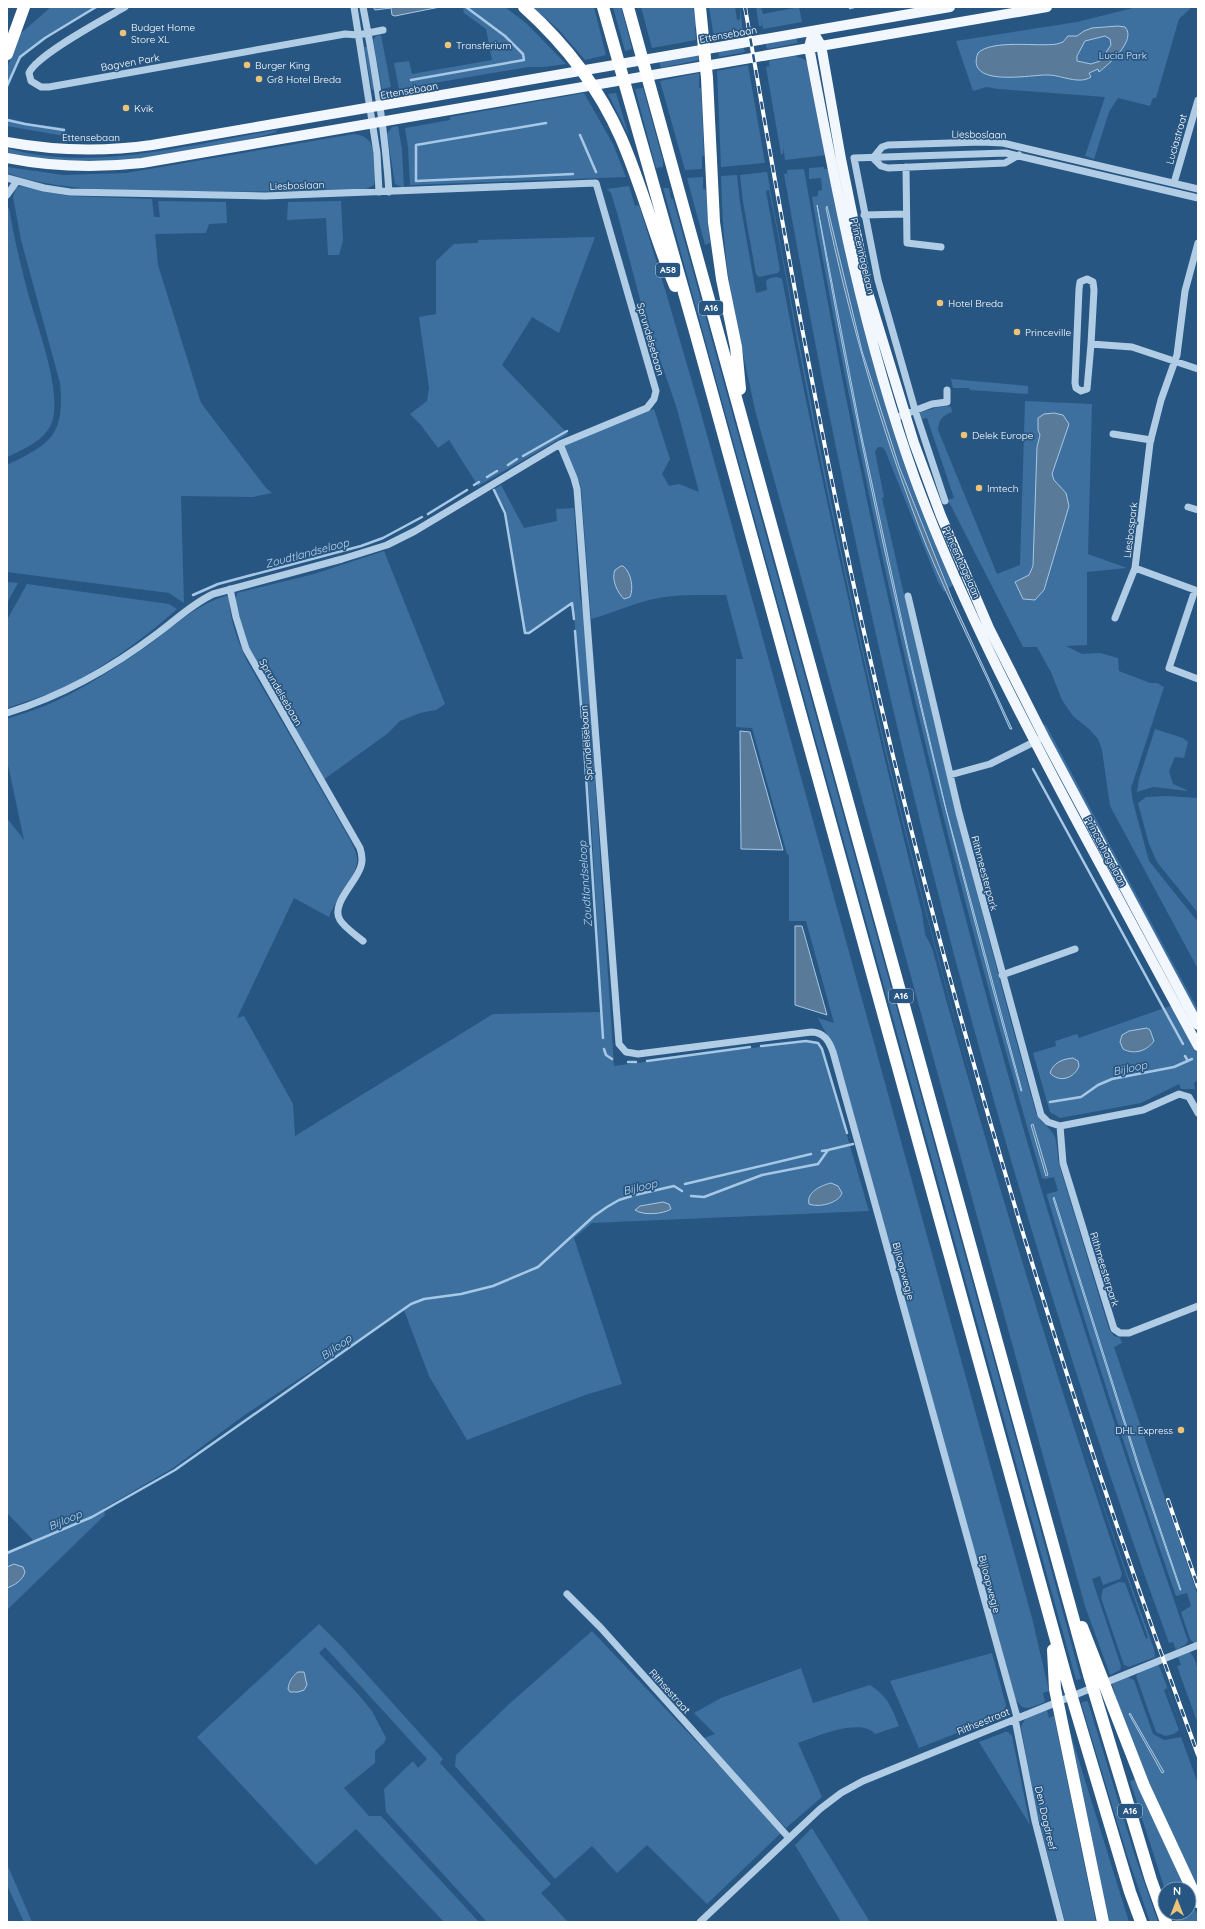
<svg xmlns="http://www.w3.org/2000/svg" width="1205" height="1929" viewBox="0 0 1205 1929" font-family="Quicksand,sans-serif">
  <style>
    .green { fill: #3d709f; fill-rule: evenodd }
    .water { fill: #5a7a99; stroke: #a6c8e6; fill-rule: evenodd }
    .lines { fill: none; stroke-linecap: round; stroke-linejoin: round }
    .stream { stroke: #a6c8e6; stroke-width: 2.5 }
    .minor { stroke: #b1cde6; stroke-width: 7 }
    .major { stroke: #f2f7fd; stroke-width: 10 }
    .highway { stroke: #fff; stroke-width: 12 }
    .rail-casing { stroke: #fff; stroke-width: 4 }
    .rail { stroke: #285682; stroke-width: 2.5; stroke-dasharray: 8; stroke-linecap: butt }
    .poi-dot { fill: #edc378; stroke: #285682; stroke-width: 1.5 }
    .labels { text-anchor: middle; stroke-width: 3.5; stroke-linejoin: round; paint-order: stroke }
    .shield { fill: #285682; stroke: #beccda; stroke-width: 1 }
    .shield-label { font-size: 9px; font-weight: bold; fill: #fff }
    .poi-label { font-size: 10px; fill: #fff; stroke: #285682; text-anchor: start }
    .street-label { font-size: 10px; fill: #fff; stroke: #285682 }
    .park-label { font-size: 10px; fill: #d4e5f5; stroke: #285682 }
    .water-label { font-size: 11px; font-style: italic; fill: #bcd6ee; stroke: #285682 }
  </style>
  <rect width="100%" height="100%" fill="#285682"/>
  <path class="green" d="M51,7H99C78,19 36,41 21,59C14,67 12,80 7,89V68L20,34Z
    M463,7H505L526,23L566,64L544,67H528L399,89L394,63L409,61L412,74L492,60L486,29L464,13Z
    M533,7H594L606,55L585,60L559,30Z
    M613,7H621L632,49L625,51Z
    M641,7H693L697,27H695L696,40L652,48Z
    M709,7H735L737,20L740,19V7L743,32L714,38Z
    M756,7H761L763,14L799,7L802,22L763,29L761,16L762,26H759Z
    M1137,7H1192L1179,19L1156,98H1153L1150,106L1118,98L1109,112L1094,159L1085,156L1105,97L999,89L986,87L973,91L956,41L1077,22Z
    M381,35L391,87L382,89L373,40L376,36Z
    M796,38L798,43L767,49L765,42Z
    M743,46L745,52L719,57L718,51Z
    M364,47H367L374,89L372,90Z
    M698,54L699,60L661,68L659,61Z
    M795,56L804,59L809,64L827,155L785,160L783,147V154H781L766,67L769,66L770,76L769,61Z
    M748,65L765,163L721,167L717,71Z
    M699,73V88H701L704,156H702V169L685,170L660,81Z
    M643,88L663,161V167L656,168L635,89Z
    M584,93L613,144L626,177L410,185L408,147L405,128L450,120V117Z
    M616,93L629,136L608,94Z
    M7,118L32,124L65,128L64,136L7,126Z
    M398,126L402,150L404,188L395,184L387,134L392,127Z
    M276,130L277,132L238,142L143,158L96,162L53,161L7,153V148C90,173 193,144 276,130Z
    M354,134C360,135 365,136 369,141C376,149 377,174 374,185L366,189C300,192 235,192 169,191C114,190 59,191 7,173V167L64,175L126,173Z
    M824,167V169H829L861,313L955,583L944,592L938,582L885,450L882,447H878L875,452L884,497L882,498C928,704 979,909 1036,1113C1040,1123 1049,1126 1054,1135C1058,1143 1057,1155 1059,1164L1109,1329L1114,1336L1120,1338L1122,1343L1114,1347L1198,1596V1641L1194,1643L1190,1639L1181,1612L1191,1606L1187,1593L1176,1596C1130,1464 1087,1331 1047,1196V1194L1058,1191L1054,1177L1045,1179L1042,1178C991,1003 944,827 903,649C871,511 844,373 818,234L812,197L818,196V191L822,190L821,178L809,179V168Z
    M804,169C859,493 933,815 1024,1131C1074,1303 1130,1473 1188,1641L1185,1645L1176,1650L1173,1642L1169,1643C995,1167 872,673 784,174L787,173L788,182L787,170Z
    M767,172C796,329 827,489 862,646C939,985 1035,1322 1154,1649L1155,1657L1129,1667L1124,1665L1101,1598L1103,1589L1119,1582L1125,1583L1146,1639L1148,1638C1035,1313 937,983 861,647C840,552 819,456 801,360C790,303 781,246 769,190L766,191L780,270L778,273L759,277L756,274L743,202L740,175Z
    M737,175L740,203L756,293L767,290L766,281C769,277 778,276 782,279C823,492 870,703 922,913L925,934L932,948C989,1159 1053,1367 1122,1574L1120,1579L1103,1585L1100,1576L1092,1579L1121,1666L1120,1670L1110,1675L1085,1606L1043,1456L755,410C745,360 732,310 726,259C723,231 722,204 721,176Z
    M703,177V189L706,190L710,243L705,245L687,178Z
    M20,186L68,196L152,199L154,217H160L158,201L226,202L227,223L209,224L206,233L155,234L158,265L201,403L266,488L272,493L253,497L181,496L184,603L169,593L7,572V465C51,444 65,435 60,383L21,240L13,197L16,188Z
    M629,186L635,206L639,205L667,296L699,406L1032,1618L1049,1691L1043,1693L1045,1702L1029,1708L1022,1707L1015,1699L836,1054C832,1040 824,1031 818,1018L834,1023L806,921H789V855L787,854L752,728L736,727V659H743L726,595C709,595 675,594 659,598C635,602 614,613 591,619L581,487L564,446L654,409L670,459L662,474L669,486L679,484L699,492L677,409L641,303L618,216L611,193L607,189Z
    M663,188H669L671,199H673L1026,1476L1081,1679L1076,1680Z
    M341,201L343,241L339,255H328L326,218L287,220L288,202Z
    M7,208H9C14,238 21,267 29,297C38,328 62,392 52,422C46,440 22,450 7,457Z
    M595,237L559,333L532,317L502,365L568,434L478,486L449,440L438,448L420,424L410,414L427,401L429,388L419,317L436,314V261L454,244L478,243V240Z
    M951,379L1028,386V394L970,390L969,388H953Z
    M1025,401L1092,404L1088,554L1127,568L1087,572V645L1066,646L1082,654L1100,653L1118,658L1119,671L1150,683H1157L1164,687L1131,788L1133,802L1149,861L1198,922V969L1110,806L1102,750L1098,739L1089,729L1073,716L1062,700L1051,672L1037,647H1023L948,500L954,498L927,418L922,419L920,414L921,412C930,410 943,404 951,407L952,412C942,416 939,419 938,430L997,574L1020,565Z
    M501,485L524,528L557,521L556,509L574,508L580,597L584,613L586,644L614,1066L798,1042L814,1041L820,1043L869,1211L592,1223L574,1238L622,1384L585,1395L467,1440L429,1376L404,1310L246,1414L173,1468L104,1508L105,1515L7,1610V1588H9L7,1552L33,1540L7,1513V818L24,840L7,760V719C24,713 42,708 58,700C86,687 111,670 137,653C166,634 194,604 229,595C229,619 237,639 247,661L349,838C352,844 356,851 357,858C358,876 335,899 329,917L294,898L237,1018L244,1016L293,1104L295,1136L493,1014L602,1012L592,833L573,603L531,633L525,632L506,510L493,490ZM825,1184L836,1201L820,1205L810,1194ZM663,1202L661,1212L642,1213L635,1210L640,1206Z
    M384,551L445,704L436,710L420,713L400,721L387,734L323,780L243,638L235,602L237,593L314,574Z
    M7,582L18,583L7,603Z
    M27,584L169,604L177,609C143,640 93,675 51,693C37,698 22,703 7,708V620Z
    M1041,724L1046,725L1198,1010V1019Z
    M1155,729L1183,738L1188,742L1184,758L1175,757L1169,771L1173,784L1189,791L1153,787L1137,792L1139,779Z
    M1166,796L1198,798V913L1157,862L1149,844L1138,803L1146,797Z
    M1173,1005L1198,1051V1080L1194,1083L1195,1089H1181L1179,1084L1141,1103L1060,1118L1050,1112L1033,1053L1056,1046L1055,1041L1077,1034L1079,1038ZM1122,1035L1151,1046L1135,1052L1123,1049L1120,1042Z
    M319,1624L343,1648L443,1759L440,1763L551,1884L541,1893L568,1922H487L386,1812L384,1789L413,1761L418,1768L427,1759L325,1647L319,1653L358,1694L372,1711L386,1738L384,1743L375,1751V1763L344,1788L369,1816H381L479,1922H444L356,1829L316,1865L197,1737ZM298,1672H304L307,1685L288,1684L291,1677Z
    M592,1631L782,1832L707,1904L647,1845L617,1873L592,1846L555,1879L455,1766L456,1755L507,1706Z
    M1190,1652C1203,1665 1198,1706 1198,1724L1177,1666L1181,1665L1178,1657Z
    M992,1653L1007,1709L1005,1714L919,1748L890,1681Z
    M1158,1664L1162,1673L1198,1773L1167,1688L1164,1690L1179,1730L1174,1734L1165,1736L1156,1732L1136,1676L1140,1672Z
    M801,1668L813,1703L870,1685C888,1697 891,1706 899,1726L875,1734C860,1717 816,1737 798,1743L822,1797L786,1828L701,1739L715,1734L694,1713L721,1698Z
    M1128,1677L1134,1680L1153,1734L1164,1740L1181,1737L1198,1784V1892L1156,1805L1120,1711L1112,1684Z
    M1086,1701L1088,1702L1135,1856L1158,1922H1150L1128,1858L1081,1703Z
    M1047,1710L1049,1718L1054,1716L1096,1922H1065L1034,1802L1021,1726L1026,1718Z
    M1066,1719L1129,1922H1106Z
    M1005,1732H1008L1012,1736L1030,1825L979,1742Z
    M1135,1779L1185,1889L1165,1890L1130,1781Z
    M812,1828L870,1922H841L795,1845Z
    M7,1864L32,1922H24L7,1885Z
    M1189,1898L1198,1916V1922H1176L1173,1913H1189Z"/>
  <path class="water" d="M373,7H440L395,16L392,15L391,8L375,10Z
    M1118,26L1125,27C1137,40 1109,64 1099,72L1098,69L1089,73L1091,77C1079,85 1061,75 1048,75C1034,74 964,89 978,53C992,39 1038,47 1057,44L1063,42L1068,36H1077L1084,31L1092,28ZM1105,36L1110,39L1111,45L1100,61L1091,64L1077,61V56L1085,41Z
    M817,205L861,433L908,649L946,809L1022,1091H1021C939,799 868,504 817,205Z
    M827,206L862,351L899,466L953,601L1012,729H1010C983,667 952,608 926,545C885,441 854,336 830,227L826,208Z
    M1054,413L1063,415L1069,424L1052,474L1054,480L1066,493L1069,506L1044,590L1035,600L1023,599L1015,582L1029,575L1033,566L1037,447L1040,435L1038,430V418L1044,414Z
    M621,566H623C631,572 634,588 630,597L624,599C617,592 611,579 615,570Z
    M740,731L750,732L783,850L741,849Z
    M795,926H802L827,1015L795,1005Z
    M1147,1028L1150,1030L1154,1041C1147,1051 1134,1055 1123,1049L1120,1042L1122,1035L1129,1031Z
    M1073,1058L1078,1061L1079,1066C1074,1079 1059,1083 1050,1073C1053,1063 1062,1059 1073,1058Z
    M1033,1124L1048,1175L1046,1176L1031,1125Z
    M831,1183L838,1186L842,1193C839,1203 819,1208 809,1204C806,1192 822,1185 831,1183Z
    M1054,1197L1140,1469L1181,1590H1180L1139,1470L1053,1198Z
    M663,1202L669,1204L671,1209C664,1214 643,1216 635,1210L640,1206Z
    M14,1564L23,1567L25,1572C23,1580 15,1585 7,1588V1567Z
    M298,1672H304L307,1685L304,1690L298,1692H290L288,1689C289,1682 291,1677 298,1672Z
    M1130,1713L1164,1772L1162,1773L1129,1714Z"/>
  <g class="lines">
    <path class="stream" d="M850,8L854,7
      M411,80L524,60L523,54L505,36L466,7
      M7,86L20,57L45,38L96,7
      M7,120L25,124L64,130
      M546,123L416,145V181L573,174
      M580,135L596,172
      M523,456L567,431
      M508,465L517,459
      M487,477L497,471
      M474,485L479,482
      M494,490L505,513L525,633H529L572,603L574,619
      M428,514L467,490
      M193,595L218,584L361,546L383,538L422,517
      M575,631L582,718
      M583,730L603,1038
      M1033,769L1183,1044
      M761,1046L806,1041L818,1043L822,1049L847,1133
      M604,1049L606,1055L612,1059
      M1185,1056L1188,1061
      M647,1061L750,1047
      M628,1062H636
      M1050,1102L1081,1097L1098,1085L1112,1079L1174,1067L1192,1059
      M822,1151L828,1150
      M685,1184L811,1154
      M691,1196L704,1197L762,1175L818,1164L828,1150L853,1144
      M7,1553L92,1517L175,1470L411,1304L424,1299L461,1294L493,1286L538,1267L594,1216L607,1207L619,1200L635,1195L674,1186L682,1191"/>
    <path class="minor" d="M125,7C106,18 36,55 29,73L31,81L41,87H49L345,34L358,35L383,30
      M354,7L377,153L379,192
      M363,7C375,68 385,130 389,192
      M873,158L882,147L888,145L981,142L1003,143L1198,189
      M873,158L881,166L888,168L1005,163L1019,155
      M906,167L907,243L941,247
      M7,178L44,188L70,192L265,196L596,183L656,391L654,399L647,408L560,444L415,531L387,545L342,559L213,594C192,604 177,619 158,633C112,668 62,696 7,713
      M1174,183L1198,100
      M7,195L17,181
      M864,215L906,214
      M1091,344L1087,389L1081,391L1076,388L1075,383L1079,289L1080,282L1087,279L1093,282L1094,290L1091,344L1132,347L1198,369
      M895,418L932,404L947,402V390
      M1113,434L1151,440
      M560,444L574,478L577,489L619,1044L626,1052L638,1054L811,1032C824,1032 829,1041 833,1052L1017,1717
      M945,501L915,410L878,280L854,158L1006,153L1198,198
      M1188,507L1198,510
      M1135,568L1195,590L1169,668L1198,679
      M230,589L236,617L246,649L360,848C362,854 363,860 361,866C357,882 330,904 340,920C345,928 356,935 363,941
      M908,596L959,813L1041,1115L1048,1122L1060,1126L1143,1110L1179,1094L1189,1097L1198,1113
      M1115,618L1135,568L1150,443L1161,400L1177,355L1185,291L1198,243
      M950,775L990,764L1038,740
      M1002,975L1075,949
      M1060,1126L1063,1163L1114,1329L1120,1333H1129L1198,1306
      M567,1594L601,1628L789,1838
      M1015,1719L1035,1821L1061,1922
      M700,1922L820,1809L841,1793L863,1781L1198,1645"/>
    <path class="major" d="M813,32L809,47C837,195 864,337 915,479C960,601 1021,717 1082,831C1121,903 1159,975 1198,1046
      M813,32L821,45L841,159L869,296L914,443L941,516L989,628L1044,737L1198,1025
      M7,142C56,151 103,152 152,145L950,7
      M7,158C52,167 96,168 142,163L1047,7"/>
    <path class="highway" d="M524,7C564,43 599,88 621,138C642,186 655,238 675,286
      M603,7L696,335L1068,1684L1130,1892L1141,1922
      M628,7L1089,1675L1151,1880L1166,1922
      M700,7L707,78L714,222L722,279L736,347L740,389
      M7,54L24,7
      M1082,1627L1144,1786L1198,1902
      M1053,1650L1055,1689L1103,1922"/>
    <defs>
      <path id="rail" d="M745,7C781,219 819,431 866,641C952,1019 1064,1391 1198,1755
        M1168,1500L1198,1587"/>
    </defs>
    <use href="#rail" class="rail-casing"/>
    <use href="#rail" class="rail"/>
  </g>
  <g class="poi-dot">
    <circle cx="123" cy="33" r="4"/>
    <circle cx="448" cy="45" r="4"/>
    <circle cx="247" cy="65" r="4"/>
    <circle cx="259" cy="79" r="4"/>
    <circle cx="126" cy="108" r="4"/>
    <circle cx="940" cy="303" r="4"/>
    <circle cx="1017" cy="332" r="4"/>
    <circle cx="964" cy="435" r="4"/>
    <circle cx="979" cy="488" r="4"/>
    <circle cx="1181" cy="1430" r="4"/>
  </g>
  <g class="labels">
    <g class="shield">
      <rect x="656" y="263" width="24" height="14" rx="3"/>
      <rect x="699" y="301" width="24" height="14" rx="3"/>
      <rect x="889" y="989" width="24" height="14" rx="3"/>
      <rect x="1118" y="1804" width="24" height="14" rx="3"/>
    </g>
    <g class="shield-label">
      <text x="668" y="273">A58</text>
      <text x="711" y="311">A16</text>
      <text x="901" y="999">A16</text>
      <text x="1130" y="1814">A16</text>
    </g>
    <g class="poi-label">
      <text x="131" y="31">Budget Home<tspan x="131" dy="12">Store XL</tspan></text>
      <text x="456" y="49">Transferium</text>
      <text x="255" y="69">Burger King</text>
      <text x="267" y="83">Gr8 Hotel Breda</text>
      <text x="134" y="112">Kvik</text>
      <text x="948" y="307">Hotel Breda</text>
      <text x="1025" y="336">Princeville</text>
      <text x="972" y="439">Delek Europe</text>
      <text x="987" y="492">Imtech</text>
      <text x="1173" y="1434" text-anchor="end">DHL Express</text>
    </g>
    <g class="street-label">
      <text transform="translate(728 34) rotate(-10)" y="4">Ettensebaan</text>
      <text transform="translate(130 62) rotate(-10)" y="4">Bagven Park</text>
      <text transform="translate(409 90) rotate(-10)" y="4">Ettensebaan</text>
      <text transform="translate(979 134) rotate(1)" y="4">Liesboslaan</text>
      <text x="91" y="141">Ettensebaan</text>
      <text transform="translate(1176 139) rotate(-74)" y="4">Luciastraat</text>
      <text transform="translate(297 185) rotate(-2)" y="4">Liesboslaan</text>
      <text transform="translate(863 256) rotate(77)" y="4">Princenhagelaan</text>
      <text transform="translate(651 339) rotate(74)" y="4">Sprundelsebaan</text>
      <text transform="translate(1130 530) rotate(-83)" y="4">Liesbospark</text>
      <text transform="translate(962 562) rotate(66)" y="4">Princenhagelaan</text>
      <text transform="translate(281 692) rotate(60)" y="4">Sprundelsebaan</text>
      <text transform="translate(586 743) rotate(-94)" y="4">Sprundelsebaan</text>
      <text transform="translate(1106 851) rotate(62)" y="4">Princenhagelaan</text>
      <text transform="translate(985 873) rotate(75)" y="4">Rithmeesterpark</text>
      <text transform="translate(1105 1269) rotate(73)" y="4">Rithmeesterpark</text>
      <text transform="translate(904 1271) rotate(75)" y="4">Bijloopwegje</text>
      <text transform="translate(990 1584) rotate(75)" y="4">Bijloopwegje</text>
      <text transform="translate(670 1691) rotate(48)" y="4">Rithsestraat</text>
      <text transform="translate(983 1721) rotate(-22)" y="4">Rithsestraat</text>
      <text transform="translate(1046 1818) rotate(77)" y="4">Den Dogdreef</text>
    </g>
    <g class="park-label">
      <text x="1123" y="59">Lucia Park</text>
    </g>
    <g class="water-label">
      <text transform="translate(307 553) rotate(-15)" y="4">Zoudtlandseloop</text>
      <text transform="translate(585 884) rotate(-94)" y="4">Zoudtlandseloop</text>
      <text transform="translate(1130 1068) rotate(-12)" y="4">Bijloop</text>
      <text transform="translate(640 1187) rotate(-14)" y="4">Bijloop</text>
      <text transform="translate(336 1347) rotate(-35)" y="4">Bijloop</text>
      <text transform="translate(65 1520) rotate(-23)" y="4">Bijloop</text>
    </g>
  </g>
  <rect width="1205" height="1929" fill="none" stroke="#ffffff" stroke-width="16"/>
  <g transform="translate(1177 1901)"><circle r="19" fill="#285682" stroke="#7e9ab4"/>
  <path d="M0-3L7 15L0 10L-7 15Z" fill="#edc378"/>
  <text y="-6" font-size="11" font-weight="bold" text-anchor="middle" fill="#ffffff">N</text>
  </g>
</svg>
